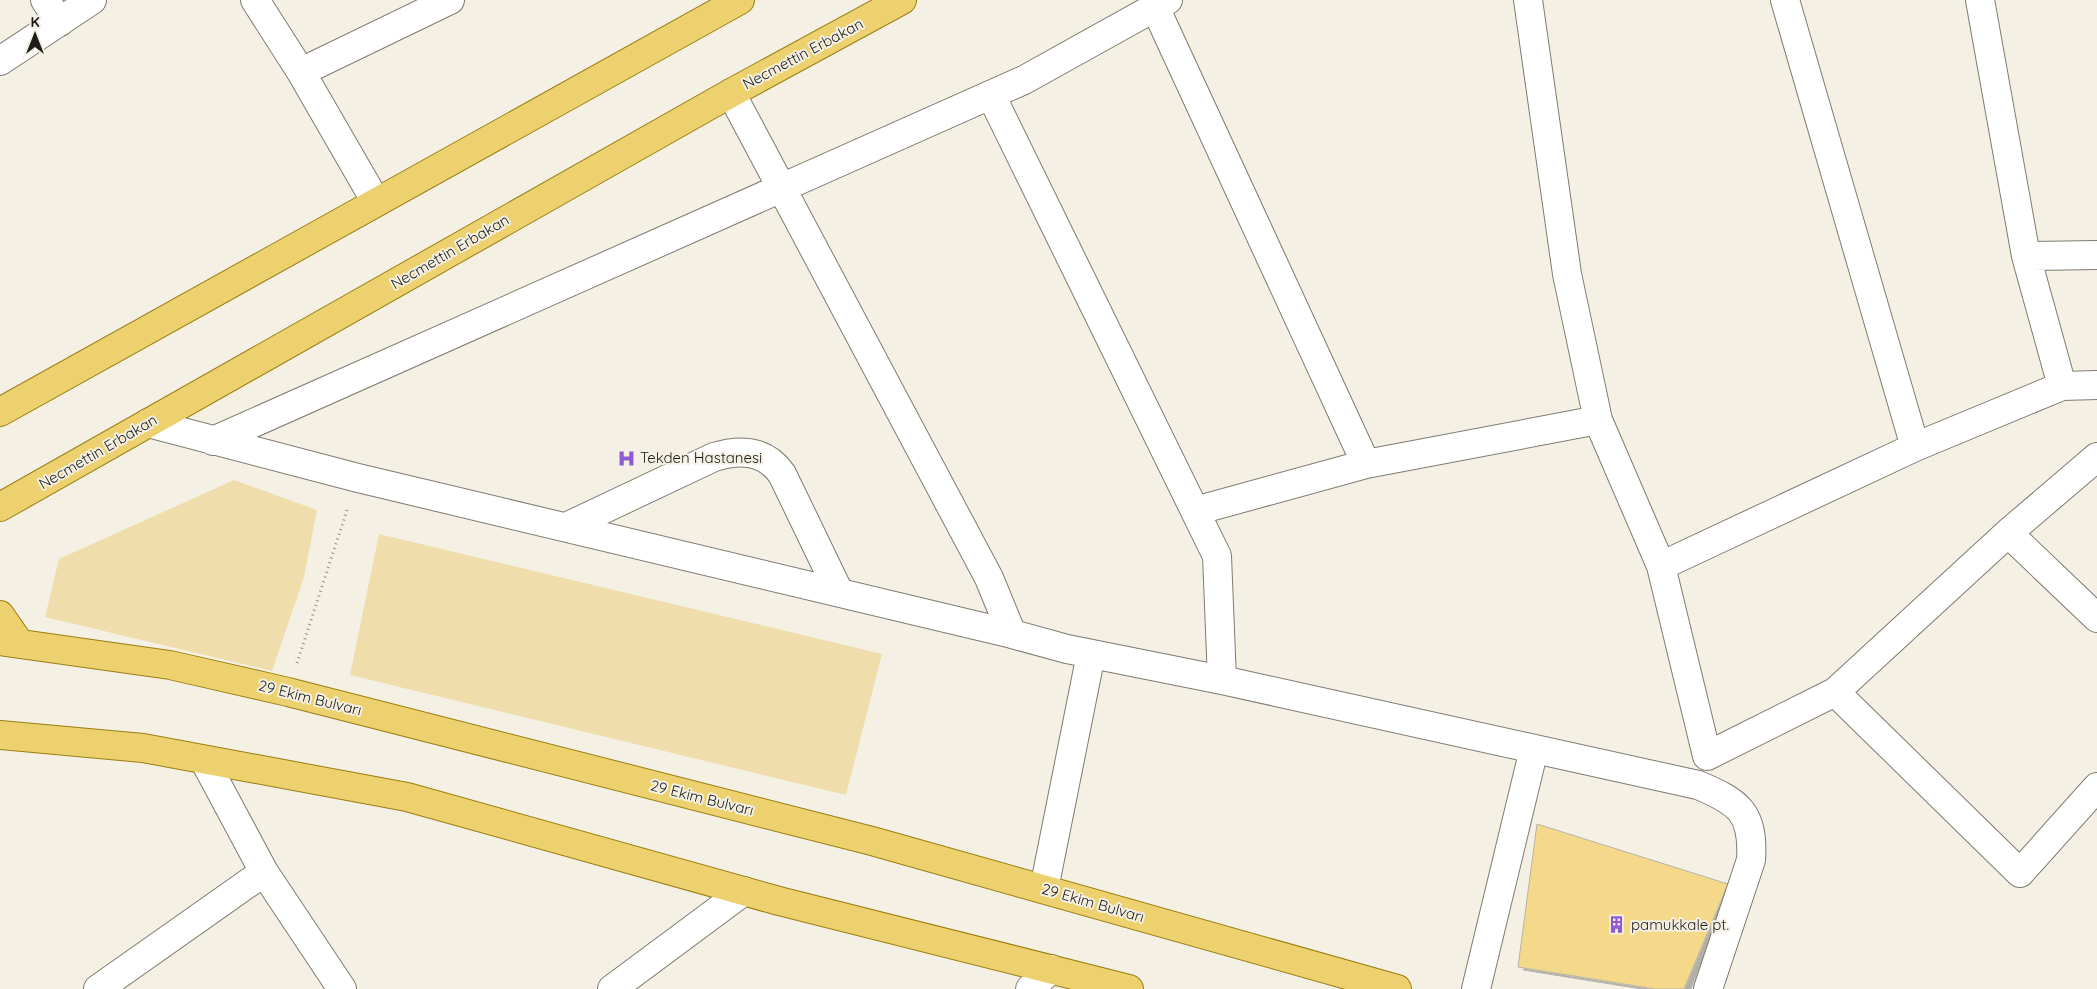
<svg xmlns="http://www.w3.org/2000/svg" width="2097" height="989" viewBox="0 0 2097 989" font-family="Quicksand,sans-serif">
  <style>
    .green { fill: #efddac }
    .building { fill: #f5d98b; stroke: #b7b3a8; filter: url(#shadow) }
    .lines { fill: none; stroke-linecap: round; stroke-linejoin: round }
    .minor-casing { stroke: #7f7b71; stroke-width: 30 }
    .major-casing { stroke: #9b7e11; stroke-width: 30 }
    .path { stroke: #959289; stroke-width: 3; stroke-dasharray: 1 4; stroke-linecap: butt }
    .minor { stroke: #fff; stroke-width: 28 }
    .major { stroke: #ecd16e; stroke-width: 28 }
    .labels { text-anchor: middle; stroke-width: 4; stroke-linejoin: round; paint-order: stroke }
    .street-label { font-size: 15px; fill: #1d1c18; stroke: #f4f0e4 }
    .poi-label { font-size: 15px; fill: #1d1c18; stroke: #f4f0e4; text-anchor: start }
  </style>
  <defs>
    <filter id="shadow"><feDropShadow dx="5.5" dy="3" stdDeviation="0" flood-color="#0004"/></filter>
  </defs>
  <rect width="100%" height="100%" fill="#f4f0e4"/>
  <path class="green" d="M234,480L317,510L304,577L272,671L45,617L59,559Z
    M379,534L882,654L846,795L350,675Z"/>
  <path class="building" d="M1537,824L1728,884L1684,989H1655L1518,967Z"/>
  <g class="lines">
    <defs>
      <path id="minor" d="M45,0L60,22
        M255,0L301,72L376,202
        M1528,0L1567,274L1598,420L1661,566L1707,756L1835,692L2008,533L2097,457
        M1785,0L1915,447
        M1980,0L2026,256L2062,386
        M1155,7L1366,464
        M0,61L92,0
        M301,72L450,0
        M731,93L989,578L1012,634L1067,649L1222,680L1698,785C1739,802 1754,813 1751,860L1708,989
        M991,95L1217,556L1222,680
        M2026,256L2097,255
        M148,423L358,478L1012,634
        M213,441L1024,80L1168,0
        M1195,511L1366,464L1598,420
        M566,527L714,457C740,449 765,450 782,474L839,592
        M2008,533L2097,618
        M1661,566L1915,447L2062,386L2097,385
        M1835,692L2020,873L2097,787
        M204,760L264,872L342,989
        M1044,889L1091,654
        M98,989L264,872
        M612,989L744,891
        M1030,989L1051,969
        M1476,989L1534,749"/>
      <path id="major" d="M0,412L740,0
        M0,507L731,93L902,0
        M0,615L20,644
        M0,641L170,665L288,692L872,841L1397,989
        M0,735L143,748L407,797L779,901L1129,989"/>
    </defs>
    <use href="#minor" class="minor-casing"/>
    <use href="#major" class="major-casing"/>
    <path class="path" d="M297,663L348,507"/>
    <use href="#minor" class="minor"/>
    <use href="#major" class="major"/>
  </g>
  <defs>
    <symbol id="hospital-bare" viewBox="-9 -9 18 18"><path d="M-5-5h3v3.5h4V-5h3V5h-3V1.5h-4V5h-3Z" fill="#8e5bd4" stroke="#f4f0e4" stroke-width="2.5" paint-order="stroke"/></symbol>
    <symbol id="building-bare" viewBox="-9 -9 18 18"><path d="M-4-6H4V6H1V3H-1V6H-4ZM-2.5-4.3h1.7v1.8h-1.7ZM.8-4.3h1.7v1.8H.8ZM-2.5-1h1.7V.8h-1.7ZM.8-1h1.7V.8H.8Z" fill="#8e5bd4" stroke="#f4f0e4" stroke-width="2.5" paint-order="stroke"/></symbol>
  </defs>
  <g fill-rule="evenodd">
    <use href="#hospital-bare" x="614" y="446" width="25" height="25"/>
    <use href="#building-bare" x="1604" y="912" width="25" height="25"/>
  </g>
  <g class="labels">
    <g class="street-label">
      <text transform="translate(803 54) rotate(-28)" y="5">Necmettin Erbakan</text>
      <text transform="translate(450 252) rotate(-30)" y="5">Necmettin Erbakan</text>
      <text transform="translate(98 452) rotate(-30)" y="5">Necmettin Erbakan</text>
      <text transform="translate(310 698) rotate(14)" y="5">29 Ekim Bulvarı</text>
      <text transform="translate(702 798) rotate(14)" y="5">29 Ekim Bulvarı</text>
      <text transform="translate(1093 903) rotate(16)" y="5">29 Ekim Bulvarı</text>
    </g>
    <g class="poi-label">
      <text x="640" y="463">Tekden Hastanesi</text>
      <text x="1631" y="930">pamukkale pt.</text>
    </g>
  </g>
  <g transform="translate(35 35)" stroke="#f4f0e4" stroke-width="4" paint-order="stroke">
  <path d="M0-4L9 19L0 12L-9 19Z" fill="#1d1c18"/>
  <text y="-8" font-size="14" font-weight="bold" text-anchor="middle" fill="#1d1c18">K</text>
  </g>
</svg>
